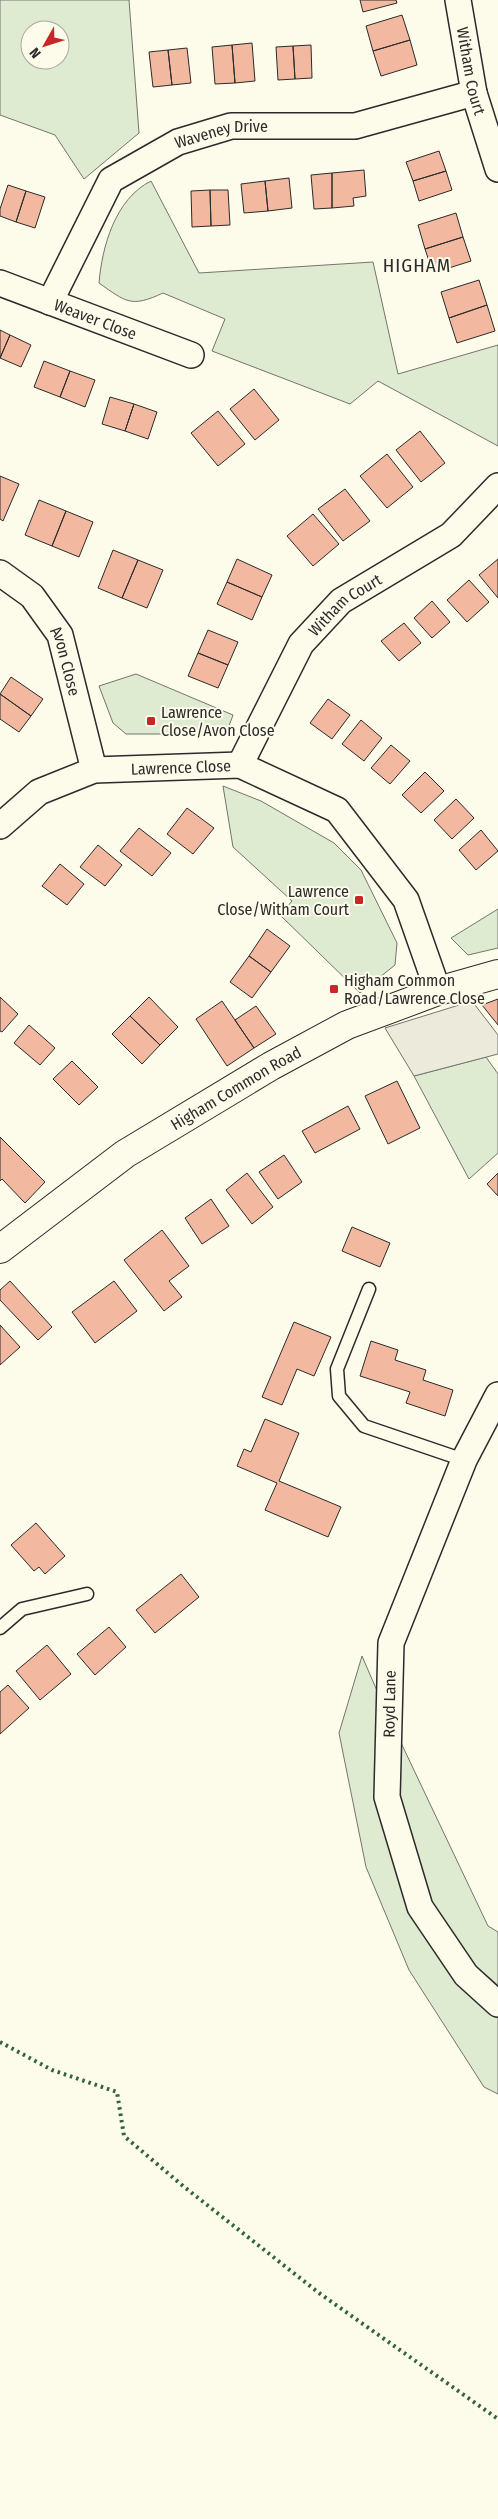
<svg xmlns="http://www.w3.org/2000/svg" width="498" height="2519" viewBox="0 0 498 2519" font-family="'Fira Sans Condensed',sans-serif">
  <style>
    .green { fill: #deebd1; stroke: #74746e; fill-rule: evenodd }
    .parking { fill: #eceadb; stroke: #74746e }
    .building { fill: #f2b8a0; stroke: #2b2b2b }
    .lines { fill: none; stroke-linecap: round; stroke-linejoin: round }
    .lane-casing { stroke: #2b2b2b; stroke-width: 15 }
    .street-casing { stroke: #2b2b2b; stroke-width: 28 }
    .secondary-casing { stroke: #2b2b2b; stroke-width: 30 }
    .lane { stroke: #fdfbea; stroke-width: 12 }
    .street { stroke: #fdfbea; stroke-width: 25 }
    .secondary { stroke: #fdfbea; stroke-width: 28 }
    .hedge { stroke: #34623c; stroke-width: 4; stroke-dasharray: 2.5 4; stroke-linecap: butt }
    .poi-dot { fill: #c62828; stroke: #fdfbea; stroke-width: 2 }
    .labels { text-anchor: middle; stroke-width: 4; stroke-linejoin: round; paint-order: stroke }
    .street-label { font-size: 16px; fill: #2b2b2b; stroke: #fdfbea }
    .poi-label { font-size: 16px; fill: #2b2b2b; stroke: #fdfbea; text-anchor: start }
    .quarter-label { font-size: 19px; letter-spacing: 1px; fill: #2b2b2b; stroke: #fdfbea }
  </style>
  <rect width="100%" height="100%" fill="#fdfbea"/>
  <path class="green" d="M0,0H129L139,133L84,179L55,135L0,115ZM30,30H60V60H30Z
    M151,181L199,273L373,262L398,374L498,345V446L378,381L350,404L212,351L225,319L163,293C131,308 126,302 99,283C102,247 115,199 151,181Z
    M136,674L233,715L229,726L211,734H126L113,723L99,686Z
    M223,786L261,801L334,843L361,870L397,943L395,965L360,993L280,915L292,901L233,847Z
    M498,909V948L468,955L451,938Z
    M486,1057L498,1074V1153L469,1179L414,1076Z
    M362,1656L384,1707L488,1926L498,1932V2094L484,2087L409,1970L366,1867L339,1733Z"/>
  <path class="parking" d="M472,1001L498,1035V1054L414,1076L385,1028Z"/>
  <path class="building" d="M360,0H396L397,3L363,12Z
    M402,15L410,40L373,51L366,26Z
    M410,40L417,65L381,76L373,51Z
    M252,43L255,81L235,83L232,45Z
    M232,45L235,83L215,84L212,47Z
    M311,45L312,78L295,79L293,46Z
    M293,46L295,79L278,80L276,47Z
    M187,48L191,83L172,85L168,50Z
    M168,50L172,85L153,87L149,52Z
    M439,151L446,171L413,181L406,162Z
    M364,170L366,196L353,198L354,206L332,208V173Z
    M446,171L452,190L419,201L413,181Z
    M332,173V208L314,209L311,175Z
    M289,178L292,208L268,211L265,181Z
    M265,181L268,211L244,213L241,184Z
    M8,185L26,191L16,222L0,216V209Z
    M210,190L211,226L192,227L191,191Z
    M210,190H228L230,225L211,226Z
    M26,191L45,197L35,228L16,222Z
    M456,213L463,237L425,249L418,225Z
    M463,237L471,261L433,273L425,249Z
    M479,280L487,305L449,318L441,292Z
    M487,305L495,331L457,343L449,318Z
    M0,330L10,335L0,358Z
    M10,335L31,345L21,367L0,358Z
    M44,361L70,371L60,397L34,387Z
    M70,371L95,380L85,407L60,397Z
    M254,389L279,420L255,440L230,409Z
    M110,397L134,404L125,431L102,424Z
    M134,404L157,412L148,439L125,431Z
    M218,411L245,444L218,466L191,433Z
    M420,431L445,463L421,482L396,450Z
    M387,454L413,487L387,508L360,476Z
    M0,476L19,484L3,521L0,519Z
    M345,489L370,521L343,541L318,509Z
    M39,500L66,511L52,546L25,535Z
    M66,511L93,522L79,557L52,546Z
    M313,514L339,544L313,566L287,536Z
    M113,550L138,560L122,598L98,588Z
    M237,559L272,575L262,597L227,582Z
    M498,559V598L479,575Z
    M138,560L163,570L147,608L122,598Z
    M469,580L489,602L467,622L447,600Z
    M227,582L262,597L252,620L217,604Z
    M432,601L450,622L432,638L414,618Z
    M404,623L421,643L399,661L381,641Z
    M208,630L238,642L228,665L198,653Z
    M198,653L228,665L218,688L188,676Z
    M11,677L43,699L31,716L0,694Z
    M0,694L31,716L19,732L0,719Z
    M328,699L350,715L332,739L310,723Z
    M361,720L382,738L364,761L342,744Z
    M391,745L410,761L390,784L371,768Z
    M425,772L444,791L421,813L402,795Z
    M456,799L474,818L452,839L434,820Z
    M187,808L214,828L193,854L167,834Z
    M139,828L171,853L152,876L120,851Z
    M481,830L498,851L476,870L459,850Z
    M98,845L122,865L105,886L80,867Z
    M60,864L84,884L67,905L42,886Z
    M267,929L290,946L271,972L249,956Z
    M249,956L271,972L252,998L230,982Z
    M0,997L18,1014L2,1032L0,1031Z
    M149,997L178,1027L160,1045L130,1016Z
    M498,999V1025L482,1005Z
    M222,1001L254,1048L227,1066L196,1019Z
    M256,1006L276,1034L254,1048L235,1020Z
    M130,1016L160,1045L142,1064L112,1034Z
    M29,1025L55,1048L40,1065L14,1043Z
    M72,1061L98,1087L79,1105L53,1079Z
    M397,1081L420,1128L388,1144L365,1096Z
    M348,1106L360,1129L315,1153L302,1131Z
    M0,1137L45,1182L25,1203L2,1179L0,1181Z
    M284,1155L302,1182L278,1199L259,1172Z
    M247,1173L273,1207L252,1224L226,1190Z
    M498,1173V1196L487,1184Z
    M211,1199L229,1226L202,1244L185,1218Z
    M352,1227L390,1243L380,1267L342,1251Z
    M162,1230L189,1266L169,1281L182,1297L164,1311L124,1260Z
    M10,1281L52,1327L38,1340L0,1300V1290Z
    M114,1281L137,1311L95,1343L72,1312Z
    M294,1322L331,1337L314,1376L297,1369L282,1405L262,1397Z
    M0,1325L20,1347L0,1365Z
    M371,1341L398,1350L395,1360L426,1370L423,1380L453,1390L445,1416L406,1403L410,1392L360,1376Z
    M265,1419L299,1433L279,1481L341,1507L328,1537L265,1510L277,1483L237,1466L244,1449L251,1452Z
    M36,1523L65,1556L45,1574L39,1567L34,1571L11,1545Z
    M181,1574L199,1597L155,1633L136,1610Z
    M109,1627L126,1647L95,1675L77,1654Z
    M47,1645L71,1674L40,1700L16,1671Z
    M8,1685L29,1708L0,1734V1692Z"/>
  <g class="lines">
    <defs>
      <path id="lane" d="M369,1289L337,1369L339,1396L364,1426L464,1460
        M0,1628L22,1609L87,1594"/>
      <g id="street">
        <path id="s1" d="M458,0L474,93L498,169"/>
        <path id="s2" d="M0,283L191,355"/>
        <path id="s3" d="M50,302L111,180L178,142L231,126H355L474,93"/>
        <path id="s4" d="M0,573L32,596L60,635L94,770"/>
        <path id="s5" d="M240,765L301,644L341,601L451,535L498,486"/>
        <path id="s6" d="M0,826L39,792L94,770L240,765L337,810L406,900L438,991"/>
        <path d="M498,1395L464,1460L391,1643L387,1797L420,1907L466,1975L498,2004"/>
      </g>
      <g id="secondary">
        <path id="s7" d="M0,1249L125,1154L271,1066L347,1025L438,991L498,974"/>
      </g>
    </defs>
    <use href="#lane" class="lane-casing"/>
    <use href="#street" class="street-casing"/>
    <use href="#secondary" class="secondary-casing"/>
    <use href="#lane" class="lane"/>
    <use href="#street" class="street"/>
    <use href="#secondary" class="secondary"/>
    <path class="hedge" d="M0,2042L52,2070L117,2092L124,2136L183,2186L319,2293L498,2419"/>
  </g>
  <g class="poi-dot">
    <rect x="146" y="716" width="10" height="10" rx="2.5"/>
    <rect x="354" y="895" width="10" height="10" rx="2.5"/>
    <rect x="329" y="984" width="10" height="10" rx="2.5"/>
  </g>
  <g class="labels">
    <g class="street-label">
      <text dy="6" stroke="none"><textPath href="#s1" startOffset="72">Witham Court</textPath></text>
      <text dy="6" stroke="none"><textPath href="#s3" startOffset="258">Waveney Drive</textPath></text>
      <text dy="6" stroke="none"><textPath href="#s2" startOffset="102">Weaver Close</textPath></text>
      <text dy="6" stroke="none"><textPath href="#s5" startOffset="195">Witham Court</textPath></text>
      <text dy="6" stroke="none"><textPath href="#s4" startOffset="114">Avon Close</textPath></text>
      <text dy="6" stroke="none"><textPath href="#s6" startOffset="198">Lawrence Close</textPath></text>
      <text dy="6" stroke="none"><textPath href="#s7" startOffset="286">Higham Common Road</textPath></text>
      <text transform="translate(389 1704) rotate(-89)" y="6">Royd Lane</text>
    </g>
    <g class="poi-label">
      <text x="161" y="718">Lawrence<tspan x="161" dy="18">Close/Avon Close</tspan></text>
      <text x="349" y="897" text-anchor="end">Lawrence<tspan x="349" dy="18">Close/Witham Court</tspan></text>
      <text x="344" y="986">Higham Common<tspan x="344" dy="18">Road/Lawrence Close</tspan></text>
    </g>
    <g class="quarter-label">
      <text x="417" y="272">HIGHAM</text>
    </g>
  </g>
  <g transform="translate(45 45) rotate(231)"><circle r="24" fill="#fdfbea" stroke="#a9a89e"/>
  <path d="M0-4L9 19L0 12L-9 19Z" fill="#c62828"/>
  <text y="-8" font-size="14" font-weight="bold" text-anchor="middle" fill="#2b2b2b">N</text>
  </g>
</svg>
